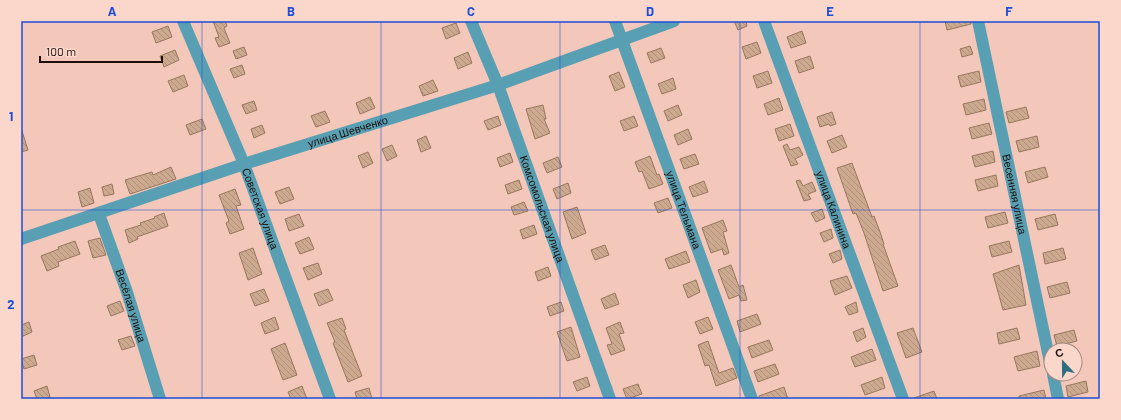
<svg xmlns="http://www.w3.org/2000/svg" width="1121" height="420" viewBox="0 0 1121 420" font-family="Barlow,sans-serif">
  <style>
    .building { fill: url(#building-back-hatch); stroke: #98775e }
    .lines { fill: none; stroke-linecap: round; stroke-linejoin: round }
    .minor { stroke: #589fb3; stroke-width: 12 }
    .grid { fill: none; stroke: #1d4ed8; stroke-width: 1; stroke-opacity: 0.55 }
    .labels { text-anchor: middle; stroke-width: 3; stroke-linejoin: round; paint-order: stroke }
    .street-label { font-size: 11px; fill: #1e0f0a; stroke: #fbd6cb }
    .neatline { fill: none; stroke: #1d4ed8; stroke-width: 1.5 }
    .grid-label { font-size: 13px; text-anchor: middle; font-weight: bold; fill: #1d4ed8 }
  </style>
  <defs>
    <pattern id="building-back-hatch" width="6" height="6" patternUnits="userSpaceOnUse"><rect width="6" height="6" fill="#cca98f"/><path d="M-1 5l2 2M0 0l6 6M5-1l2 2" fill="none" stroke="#af907a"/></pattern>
  </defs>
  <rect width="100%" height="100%" fill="#f3c7b9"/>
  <path class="building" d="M213,21H225L227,26L224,28L230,43L219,47L215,38L219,37Z
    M734,21H746L747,26L738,30Z
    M945,21H971V24L947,30Z
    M456,23L460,33L446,39L442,28Z
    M168,26L172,37L156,43L152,32Z
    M802,31L806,43L791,48L787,37Z
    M757,42L761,53L746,59L742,47Z
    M970,46L973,54L962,57L960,49Z
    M244,47L247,55L236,59L233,51Z
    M661,48L665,58L651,63L647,53Z
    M175,50L179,60L164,67L160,56Z
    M468,52L472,63L458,69L454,58Z
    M810,56L814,68L799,73L795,61Z
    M242,65L245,74L234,78L230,69Z
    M768,71L772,83L757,88L753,76Z
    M979,71L981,82L961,87L958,76Z
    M619,72L625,87L615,91L609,76Z
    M184,75L188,86L173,92L168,81Z
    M673,78L676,89L662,94L658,84Z
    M433,80L438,91L423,96L419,86Z
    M370,97L375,108L360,114L356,103Z
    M779,98L783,110L768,115L764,104Z
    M984,99L986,110L966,115L963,104Z
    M254,101L257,110L246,114L242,105Z
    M543,105L546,119H544L550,133L535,139L526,109Z
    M678,105L682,115L668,121L664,111Z
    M1026,107L1029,118L1009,123L1006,112Z
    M325,111L330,122L316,127L311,116Z
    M832,112L836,124L830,126L829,124L820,127L817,117Z
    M498,116L501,125L488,130L484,121Z
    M634,116L638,126L624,131L620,121Z
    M202,119L206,129L190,135L186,125Z
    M989,123L992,134L972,139L969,128Z
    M790,124L794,136L779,141L775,129Z
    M262,125L265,133L254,138L251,129Z
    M688,129L692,139L678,145L674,135Z
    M22,131L28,150L21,152V132Z
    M842,135L847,147L832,153L827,141Z
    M426,136L431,148L421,152L417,140Z
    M1037,136L1039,147L1019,152L1016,141Z
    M787,144L790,150L799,147L803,155L795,159L798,164L791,166L783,146Z
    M392,145L397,156L387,161L382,149Z
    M993,151L995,162L975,167L972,156Z
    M368,152L373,163L363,168L358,156Z
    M510,153L513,162L500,167L497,158Z
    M695,154L699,164L684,169L680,159Z
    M650,156L657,175L659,174L663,184L649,189L642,171L639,172L635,162Z
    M558,157L562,167L547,173L543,163Z
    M852,163L872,217L874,216L880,232L884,244H883L898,286L883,291L864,233L856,213L853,214L837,168Z
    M171,167L176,179L130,194L125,180L152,172L153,175Z
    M1045,167L1048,177L1028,183L1025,172Z
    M996,175L998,186L978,191L975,180Z
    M519,180L522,189L508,194L505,185Z
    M800,180L803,186L812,182L816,191L808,194L811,199L804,201L796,181Z
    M704,181L708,192L693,197L689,187Z
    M568,183L571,193L557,199L553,189Z
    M112,184L114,194L104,196L102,187Z
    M289,187L294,199L280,204L275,192Z
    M90,188L94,203L82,207L78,192Z
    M235,189L241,205L236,206L244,229L230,234L226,223L229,221L219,195Z
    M668,198L672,208L658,213L654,203Z
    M524,202L528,211L514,215L511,207Z
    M577,207L586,233L572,239L563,212Z
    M822,209L825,218L816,222L811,213Z
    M1005,212L1008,223L988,228L985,217Z
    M164,213L168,226L137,237L138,239L129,243L125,230L141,225L140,223L155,218L154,217Z
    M299,214L304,226L289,231L285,219Z
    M1055,214L1058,225L1038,230L1035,219Z
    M723,220L727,231L723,232L729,253L724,255L722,249L711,253L702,228Z
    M534,225L537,234L523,239L520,230Z
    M831,229L833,238L824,242L820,233Z
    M309,237L314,249L300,254L295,243Z
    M100,238L106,255L93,258L88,241Z
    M75,241L80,254L58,262L59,266L47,271L41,256L59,249L58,247Z
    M1009,241L1012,252L992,257L989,246Z
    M605,245L609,255L595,260L591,250Z
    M253,248L262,274L248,280L239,253Z
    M1063,248L1066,259L1045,264L1043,253Z
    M840,250L842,259L833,263L829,254Z
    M686,251L690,262L669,269L665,259Z
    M318,263L322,274L308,280L303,268Z
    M731,265L739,287L743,285L747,300L741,301L739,295L729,299L718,270Z
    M1019,265L1026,305L1003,310L993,274Z
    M548,267L551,276L538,281L535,272Z
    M847,276L852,288L835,295L830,281Z
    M696,280L700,292L688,298L683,285Z
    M1067,282L1070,293L1050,298L1047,287Z
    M264,289L269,301L255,306L250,294Z
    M328,289L333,300L319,306L314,294Z
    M615,293L619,304L605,309L601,299Z
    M120,301L124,311L111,316L107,306Z
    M561,302L564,311L550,316L547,307Z
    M856,302L858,312L849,315L845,307Z
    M757,314L761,324L740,332L737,321Z
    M275,317L279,329L265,334L261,323Z
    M708,317L713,329L700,334L695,322Z
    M342,318L346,329L344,330L362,376L348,382L333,343L335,342L327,323Z
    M29,322L32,332L21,337V325Z
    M620,322L624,333L619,334L625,350L611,355L607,345L612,344L606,328Z
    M571,327L580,357L567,361L557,332Z
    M863,328L866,337L857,342L853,332Z
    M913,328L922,352L906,358L897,333Z
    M1017,328L1020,339L999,344L997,333Z
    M1074,330L1077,341L1057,346L1054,335Z
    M131,336L135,346L122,350L118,340Z
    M769,340L773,350L752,358L748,347Z
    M708,341L719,373L733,368L737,378L716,386L709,365L705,366L698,345Z
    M285,343L297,375L283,380L271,349Z
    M872,349L876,360L855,367L851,357Z
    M1037,351L1040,366L1018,371L1014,357Z
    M34,355L37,365L24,369L21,359Z
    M775,364L779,374L758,382L754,371Z
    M587,377L590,386L577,391L573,382Z
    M882,377L885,388L865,395L861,385Z
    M1086,381L1088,392L1068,397L1066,386Z
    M638,384L642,394L627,399L623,389Z
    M47,386L50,397L44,399H37L34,391Z
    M302,386L307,399H291L288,392Z
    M784,387L788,399H759V396Z
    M369,388L372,399H357L355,392Z
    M1044,390L1046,399H1019V396Z
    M934,391L937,399H914V398Z"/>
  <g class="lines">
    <g class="minor">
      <path id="s1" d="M183,21L244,164L330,399"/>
      <path id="s2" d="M471,21L498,85L610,399"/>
      <path id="s3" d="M615,21L752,399"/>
      <path id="s4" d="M764,21L903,399"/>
      <path id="s5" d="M978,21L1051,367"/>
      <path id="s6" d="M99,214L127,292L160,399"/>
      <path id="s7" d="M21,239L244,164L498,85L674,21"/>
      <path d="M1053,374L1058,399"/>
    </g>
  </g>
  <path class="grid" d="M202,21V399M381,21V399M560,21V399M740,21V399M920,21V399M21,210H1100"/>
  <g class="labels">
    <g class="street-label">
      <text dy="4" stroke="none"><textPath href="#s7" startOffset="344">улица Шевченко</textPath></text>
      <text dy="4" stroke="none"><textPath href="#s5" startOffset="177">Весенняя улица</textPath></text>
      <text dy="4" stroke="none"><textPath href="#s1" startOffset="203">Советская улица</textPath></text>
      <text dy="4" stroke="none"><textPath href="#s2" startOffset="201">Комсомольская улица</textPath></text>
      <text dy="4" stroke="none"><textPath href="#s3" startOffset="201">улица Тельмана</textPath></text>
      <text dy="4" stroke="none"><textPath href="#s4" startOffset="201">улица Калинина</textPath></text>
      <text dy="4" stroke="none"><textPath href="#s6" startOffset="97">Весёлая улица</textPath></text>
    </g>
  </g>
  <rect width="1121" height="420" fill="none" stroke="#fbd6cb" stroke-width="44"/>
  <g transform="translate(1063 362) rotate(338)"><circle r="19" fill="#fbd6cb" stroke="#a3867e"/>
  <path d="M0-3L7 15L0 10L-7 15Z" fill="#2c6e80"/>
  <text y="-6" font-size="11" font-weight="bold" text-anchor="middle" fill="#1e0f0a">С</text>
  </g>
  <path d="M40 56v6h122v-6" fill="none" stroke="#1e0f0a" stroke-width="2"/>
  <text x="46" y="56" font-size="12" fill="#1e0f0a" stroke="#fbd6cb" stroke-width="3" paint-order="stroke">100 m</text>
  <rect x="22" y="22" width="1077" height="376" class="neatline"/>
  <g class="grid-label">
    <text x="112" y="16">A</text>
    <text x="291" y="16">B</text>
    <text x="471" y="16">C</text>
    <text x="650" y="16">D</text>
    <text x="830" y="16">E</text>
    <text x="1009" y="16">F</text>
    <text x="11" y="121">1</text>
    <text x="11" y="309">2</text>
  </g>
</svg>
